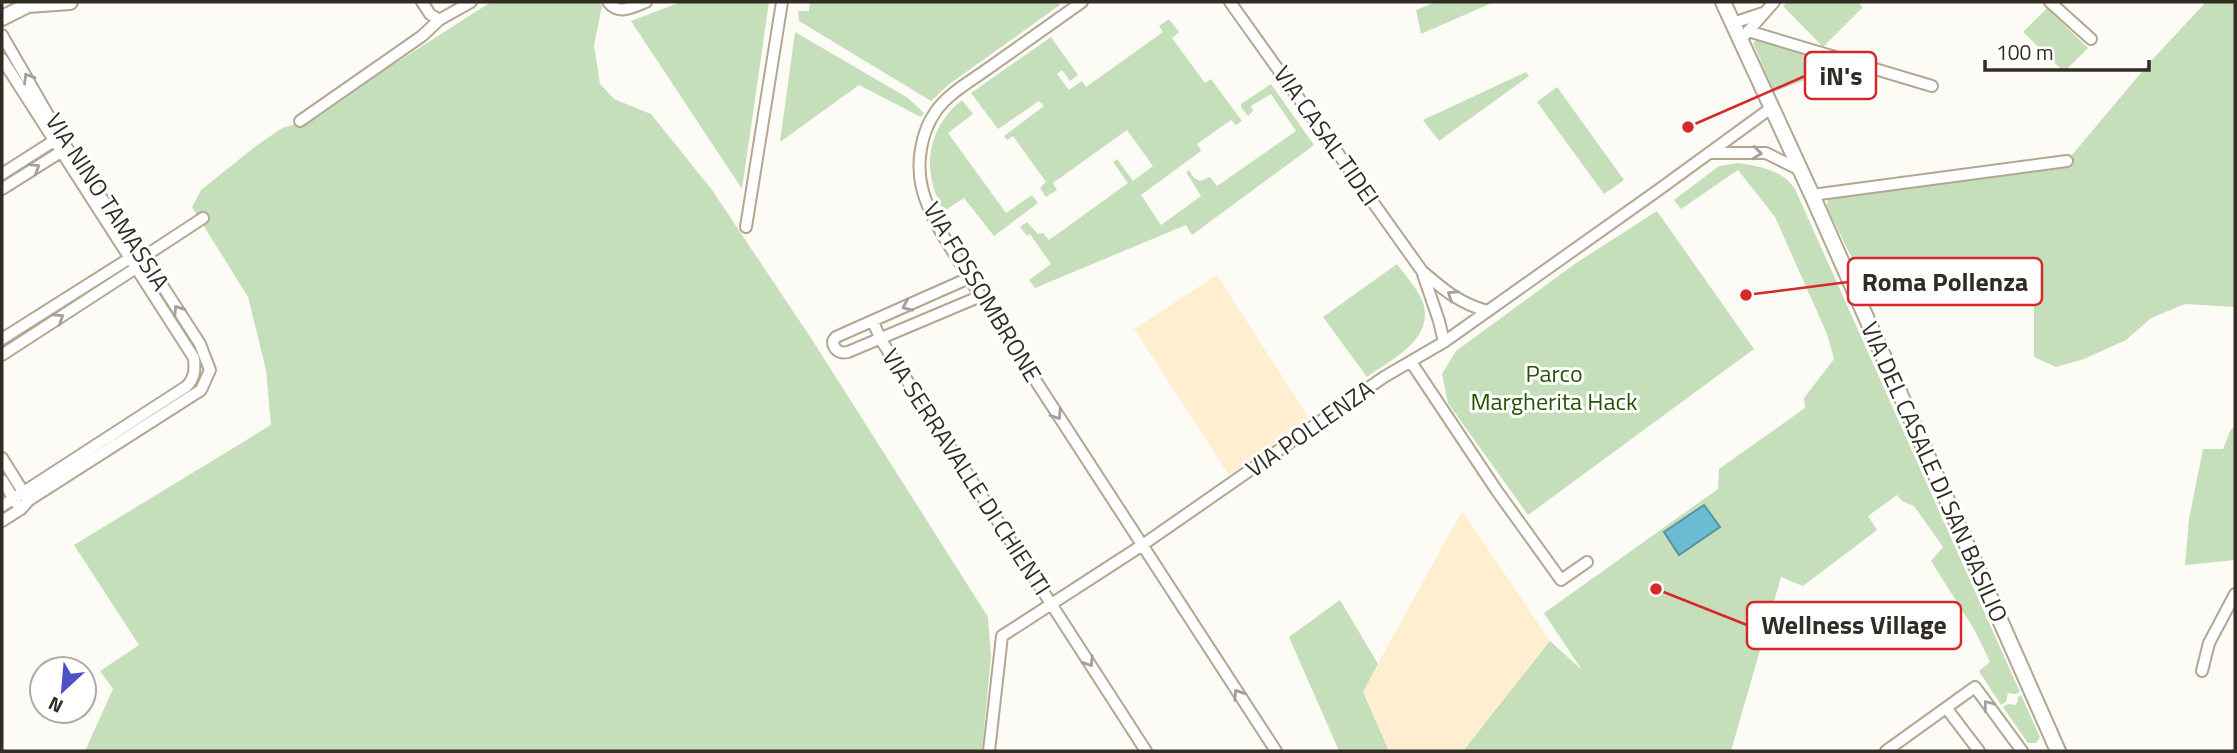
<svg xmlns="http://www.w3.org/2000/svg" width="2237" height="753" viewBox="0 0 2237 753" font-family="'Titillium Web',sans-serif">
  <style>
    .built { fill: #ffefd0 }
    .green { fill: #c4dfb9 }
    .water { fill: #6bbcd3; stroke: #5a919e; stroke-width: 2 }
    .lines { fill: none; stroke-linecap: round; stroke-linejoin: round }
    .street-casing { stroke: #b2a791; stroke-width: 14 }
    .secondary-casing { stroke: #b2a791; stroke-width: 18 }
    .street { stroke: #fff; stroke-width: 10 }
    .secondary { stroke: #fff; stroke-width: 14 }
    .oneway { stroke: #a3a09c }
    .labels { text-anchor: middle; stroke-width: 6; stroke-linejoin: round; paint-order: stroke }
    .street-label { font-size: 24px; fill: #322d24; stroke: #fff }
    .park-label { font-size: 24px; fill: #265403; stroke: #fff }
    .leader { fill: none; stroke: #d62828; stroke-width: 2.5 }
    .callout-dot { fill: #d62828; stroke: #fff; stroke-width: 2.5 }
    .callout { fill: #fff; stroke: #d62828; stroke-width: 2.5 }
    .callout-label { font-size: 26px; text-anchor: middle; font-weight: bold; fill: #322d24 }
  </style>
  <rect width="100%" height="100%" fill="#fdfbf6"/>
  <path class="built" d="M1217,275L1309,418L1229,475L1134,329Z
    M1462,511L1550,641L1463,751H1389L1363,691Z"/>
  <path class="green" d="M491,2H599L602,6L594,45L600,84L614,99L651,114L712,190L811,338L988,617L991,657L982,751H85L113,689L100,671L139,645L74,545L271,425L266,370L248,297L192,207L201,190L256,146L282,128L317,118L388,68Z
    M681,2H769L742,189L631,21Z
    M810,2H1057L1060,5L948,85L931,101L799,21L798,11H809Z
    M1436,2H1494L1421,34L1416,10Z
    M1788,2H1857L1863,7L1823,47L1783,6Z
    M2206,2H2235V307L2185,304L2151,318L2126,340L2084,359L2056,367L2034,357V297L1968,282L1964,275L1853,260L1826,206L1829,198L2066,168L2067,161L2150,62Z
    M2047,8L2088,48L2064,72L2023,32Z
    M1169,19L1179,32L1172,38L1205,83L1211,79L1242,121L1236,125L1231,120L1197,144L1201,151L1141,195L1161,225L1201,196L1186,172L1189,170L1194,178L1200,181L1210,177L1217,186L1296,131L1271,94L1251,106L1253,111L1248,116L1241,107V104L1271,84L1314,145L1192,235L1186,225L1035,288L1029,280L1051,264L1030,234L1027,236L1020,227L1027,222L1038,234L1043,233L1049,240L1128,183L1113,162L1117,159L1133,181L1153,166L1127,130L1053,183L1057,190L1046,197L1040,188L1046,182L1013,136L1007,140L1004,136L1044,106L1039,101L998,129L971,93L1051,37L1078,75L1070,81L1062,70L1057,74L1069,90L1082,81L1086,87L1163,32L1159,26Z
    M795,32L908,98L924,113L921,117L859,85L780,142Z
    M1758,39L1840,66L1774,92L1753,43Z
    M1526,72L1529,76L1439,141L1423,120Z
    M1557,87L1624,180L1604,194L1537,102Z
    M962,100L973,114L948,133L1006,213L1032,195L1038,203L994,236L964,198L944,211C921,173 926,129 962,100Z
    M1738,163C1759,166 1783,170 1795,189L2020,692L2016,694L2008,693L2006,702L2001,705L1979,671L1990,662L1974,629L1931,561L1943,547L1914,506L1902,501L1897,495L1868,516L1877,530L1803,586L1781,577L1731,751H1463L1550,641L1582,670L1544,613L1718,489L1719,469L1805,408L1804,398L1834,359L1827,334L1775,217L1738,170L1681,209L1674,200L1719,166Z
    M1657,211L1754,349L1528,515L1448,403L1442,374L1456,351L1576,263Z
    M1397,264C1405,275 1416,287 1422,300C1437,338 1392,359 1367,377L1323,317Z
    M2235,427V560L2185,565L2189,519L2203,449H2223L2231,429Z
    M1340,600L1378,664L1363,692L1389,751H1339L1289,637Z
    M2021,695L2040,737L2036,743H2028L2003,707L2008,704L2015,705L2018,701V697Z"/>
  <path class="water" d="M1704,505L1720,527L1679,555L1664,532Z"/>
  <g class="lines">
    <defs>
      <path id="street" d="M422,2L430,14L439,20
        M608,2C619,16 632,7 646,2
        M1082,2C1050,25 1018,47 986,70C969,82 948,94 936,111C921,132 916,163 922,188C930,220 953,250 969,278L1276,751
        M1230,2L1422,271C1444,290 1459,303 1487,311
        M2050,2L2091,39
        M1733,23L1763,13
        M1748,31L1932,86
        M2,35L67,148L160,282L200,344L210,370L201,390L29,500L21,509L2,521
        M1745,35L1774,2
        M2,59L194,358C195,370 195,377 187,386L2,506
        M300,121L422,36L439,20L471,2
        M1711,153H1766L1800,170
        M2,174L60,137
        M2,189L67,148
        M1812,195L2067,161
        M746,227L782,2
        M1423,274L1439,321L1444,342
        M969,278L836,337L833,341C833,349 839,354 848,352L981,296
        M873,322L881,340L1146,751
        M2,339L130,258H136
        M2,355L136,268L142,258L203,218
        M1411,362L1497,491L1561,580L1587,562
        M2,458L27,498
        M2,480L17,504
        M2202,671L2209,643L2235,594
        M1947,709L1979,751
        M989,751L1002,636L1141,546L1384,377L1444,342L1657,191L1771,108
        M1886,751L1975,687L2022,751"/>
      <path id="secondary" d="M1723,2L1812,195L2058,751
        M2,18L28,5L70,2"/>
    </defs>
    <use href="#street" class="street-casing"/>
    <use href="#secondary" class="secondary-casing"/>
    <use href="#street" class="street"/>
    <use href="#secondary" class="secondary"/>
  </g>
  <defs><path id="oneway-chevron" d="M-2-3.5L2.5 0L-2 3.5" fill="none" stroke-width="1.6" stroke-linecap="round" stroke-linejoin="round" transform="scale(1.75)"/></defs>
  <g class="oneway">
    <use href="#oneway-chevron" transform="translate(28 78) rotate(-121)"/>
    <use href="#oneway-chevron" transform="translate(1757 153) rotate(6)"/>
    <use href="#oneway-chevron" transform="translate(35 168) rotate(-32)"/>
    <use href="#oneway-chevron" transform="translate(1452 295) rotate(-147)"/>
    <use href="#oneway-chevron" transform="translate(907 306) rotate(156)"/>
    <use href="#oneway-chevron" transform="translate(178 310) rotate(-123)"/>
    <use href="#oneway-chevron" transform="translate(59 318) rotate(-33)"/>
    <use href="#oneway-chevron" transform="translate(1057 415) rotate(57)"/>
    <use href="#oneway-chevron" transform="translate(1089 662) rotate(57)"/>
    <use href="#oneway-chevron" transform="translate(1238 694) rotate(-123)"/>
    <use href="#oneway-chevron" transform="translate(1988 705) rotate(-127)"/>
  </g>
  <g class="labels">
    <g class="street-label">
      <text transform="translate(1326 136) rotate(55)" y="8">VIA CASAL TIDEI</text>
      <text transform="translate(107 202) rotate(57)" y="8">VIA NINO TAMASSIA</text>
      <text transform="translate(982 292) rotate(59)" y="8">VIA FOSSOMBRONE</text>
      <text transform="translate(1310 429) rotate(-35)" y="8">VIA POLLENZA</text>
      <text transform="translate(966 472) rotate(57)" y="8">VIA SERRAVALLE DI CHIENTI</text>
      <text transform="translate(1934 472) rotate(66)" y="8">VIA DEL CASALE DI SAN BASILIO</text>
    </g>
    <g class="park-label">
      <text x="1554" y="382">Parco<tspan x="1554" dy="28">Margherita Hack</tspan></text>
    </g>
  </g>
  <path class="leader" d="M1688 127L1805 76M1746 295L1848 282M1656 589L1747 625"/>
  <g class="callout-dot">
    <circle cx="1688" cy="127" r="7"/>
    <circle cx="1746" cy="295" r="7"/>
    <circle cx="1656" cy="589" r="7"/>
  </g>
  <g class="callout">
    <rect x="1805" y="52" width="71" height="47" rx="7"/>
    <rect x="1848" y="258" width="194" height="47" rx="7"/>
    <rect x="1747" y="602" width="214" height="47" rx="7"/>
  </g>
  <g class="callout-label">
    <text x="1841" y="85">iN's</text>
    <text x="1945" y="291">Roma Pollenza</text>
    <text x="1854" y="634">Wellness Village</text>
  </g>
  <rect width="2237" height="753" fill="none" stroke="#322d24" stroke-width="7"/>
  <g transform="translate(63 690) rotate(206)"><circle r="33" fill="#ffffff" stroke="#adaba7" stroke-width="2"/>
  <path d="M0-5L12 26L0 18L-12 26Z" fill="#4e50c6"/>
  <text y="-10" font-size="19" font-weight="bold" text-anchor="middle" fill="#322d24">N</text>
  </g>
  <path d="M1985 60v10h164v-10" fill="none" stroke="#322d24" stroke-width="3.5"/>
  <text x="1996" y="60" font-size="21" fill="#322d24" stroke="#ffffff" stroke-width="5" paint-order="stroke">100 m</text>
</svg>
